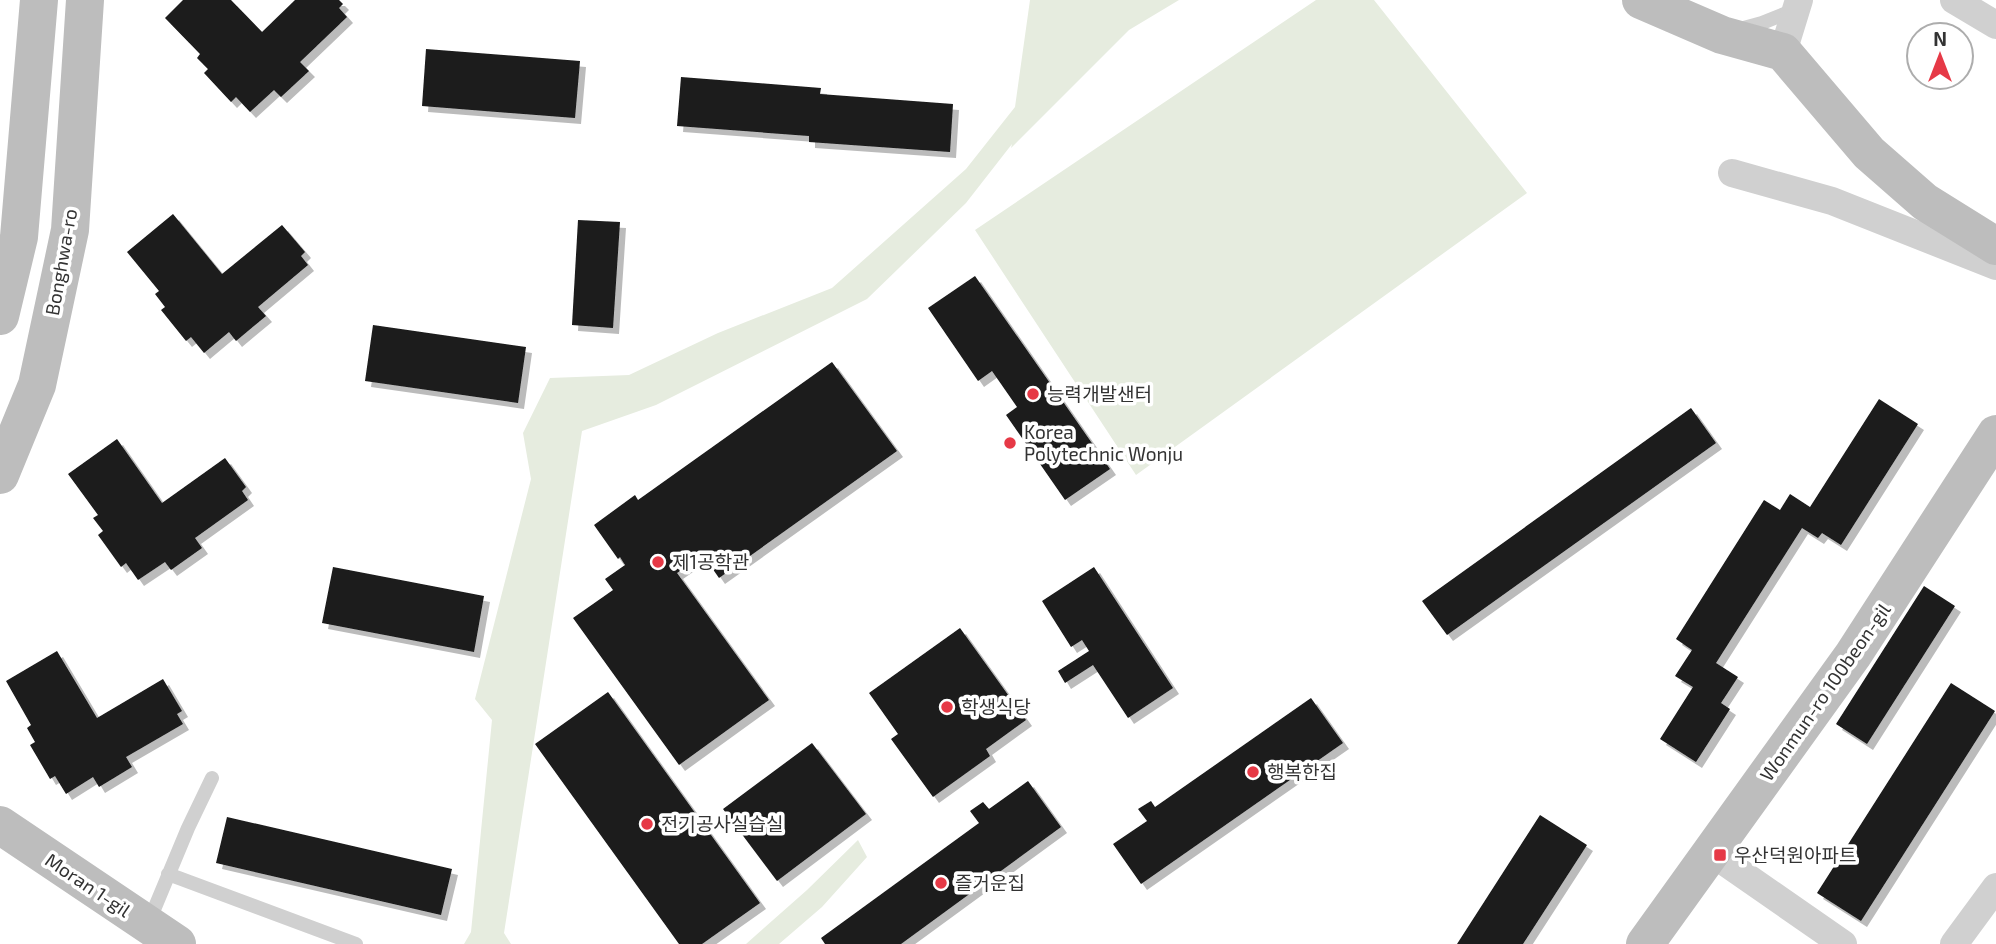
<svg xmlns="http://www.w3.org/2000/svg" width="1996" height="944" viewBox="0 0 1996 944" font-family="'Exo 2','Noto Sans KR',sans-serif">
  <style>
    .green { fill: #e6ecdf }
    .building { fill: #1a1a1a; filter: url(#shadow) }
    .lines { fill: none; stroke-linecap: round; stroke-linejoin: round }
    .lane { stroke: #d0d0d0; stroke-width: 14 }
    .street { stroke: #d0d0d0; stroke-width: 28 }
    .secondary { stroke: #bdbdbd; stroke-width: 38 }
    .poi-dot { fill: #e63946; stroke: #fff; stroke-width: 2.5 }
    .labels { text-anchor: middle; stroke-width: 7; stroke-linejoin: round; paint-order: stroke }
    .street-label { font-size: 19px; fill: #333; stroke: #fff }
    .poi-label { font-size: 19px; fill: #333; stroke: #fff; text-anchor: start }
  </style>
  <defs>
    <filter id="shadow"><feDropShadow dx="6" dy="6" stdDeviation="0" flood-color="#0004"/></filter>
  </defs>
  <rect width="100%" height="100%" fill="#fff"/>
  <path class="green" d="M1030,0H1179L1129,30L1011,148L1012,144L966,203L867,299L656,405L582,431L504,933L511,944H464L471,932L492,720L475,699L531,479L523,433L550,378L629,375L718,333L832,288L966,169L1015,107Z
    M1316,0H1374L1527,193L1136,475L975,230Z
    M858,840L867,857L822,907L779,944H746L807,890Z"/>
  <path class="building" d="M183,0H231L262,32L295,0H339L343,4L339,8L347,17L300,62L309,71L281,97L274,90L250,112L236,97L231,102L204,73L208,69L197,58L200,54L165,18Z
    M426,49L580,61L575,118L422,106Z
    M681,77L821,88L820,94L953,104L950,152L809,142V136L677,126Z
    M173,214L222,274L282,225L305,252L301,256L308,265L258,307L266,316L236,341L229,332L204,353L191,337L186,341L161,310L165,307L155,294L159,291L127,252Z
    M578,220L620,222L613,328L572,325Z
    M975,276L1110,469L1065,500L1006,415L1017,407L992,371L978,381L928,308Z
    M373,325L526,347L518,403L365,381Z
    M832,362L897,451L719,578L703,555L677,573L769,700L679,765L573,618L613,590L605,579L625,565L620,557L618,559L594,525L635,495L638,500Z
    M1879,399L1918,424L1841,545L1822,533L1818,538L1802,528L1716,663L1738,677L1721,703L1730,709L1696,762L1660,739L1693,687L1675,676L1692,650L1676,639L1764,500L1780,510L1790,494L1810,507Z
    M1691,408L1716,443L1447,635L1422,601Z
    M117,439L162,503L225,458L246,487L242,491L248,500L195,538L202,548L171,570L165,562L138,580L126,563L121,567L98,535L103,531L93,518L98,515L68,474Z
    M333,567L484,596L474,652L322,623Z
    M1094,567L1173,688L1128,718L1093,665L1065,683L1058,671L1089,651L1082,640L1071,647L1042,601Z
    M1924,586L1955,606L1867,744L1836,724Z
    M960,628L1026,720L986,749L990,756L933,797L891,739L898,734L869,693Z
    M57,651L97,718L163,679L182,711L177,714L183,724L126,757L132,767L99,787L93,777L66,794L55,776L50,779L30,745L35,742L27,728L31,725L6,681Z
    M1951,683L1995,711L1861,921L1817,893Z
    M608,692L760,903L702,944H679L535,744Z
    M1311,698L1343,743L1141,884L1113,844L1147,821L1138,809L1151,801L1155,807Z
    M812,743L866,814L777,881L723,809Z
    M1028,781L1061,827L901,944H825L821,938L979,823L970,811L983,802L989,809Z
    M1540,815L1587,845L1523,944H1457Z
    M227,817L452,869L441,915L216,863Z"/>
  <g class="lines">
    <path class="lane" d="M1740,29L1762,23L1794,10
      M168,874L356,944
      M148,924L188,828L212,778"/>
    <path class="street" d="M1954,0L1996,25
      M1783,52L1799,0
      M1732,173L1832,201L1996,266
      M1712,853L1843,944
      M1954,944L1996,887"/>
    <path class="secondary" d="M1641,0L1722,35L1783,52L1869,153L1925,202L1996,246
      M0,316L19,237L39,0
      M0,475L37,385L70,230L85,0
      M0,825L177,944
      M1645,944L1853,655L1996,434"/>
  </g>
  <g class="poi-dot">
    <circle cx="1033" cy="394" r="7"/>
    <circle cx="1010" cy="443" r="7"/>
    <circle cx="658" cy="562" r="7"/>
    <circle cx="947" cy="707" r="7"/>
    <circle cx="1253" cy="772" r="7"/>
    <circle cx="647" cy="824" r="7"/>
    <rect x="1713" y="848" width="14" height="14" rx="3.5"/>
    <circle cx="941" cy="883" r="7"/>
  </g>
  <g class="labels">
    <g class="street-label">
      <text transform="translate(61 262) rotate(-80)" y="7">Bonghwa-ro</text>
      <text transform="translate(1825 692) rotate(-55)" y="7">Wonmun-ro 100beon-gil</text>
      <text transform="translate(88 885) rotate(34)" y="7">Moran 1-gil</text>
    </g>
    <g class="poi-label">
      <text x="1047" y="401">능력개발샌터</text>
      <text x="1024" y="439">Korea<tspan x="1024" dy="22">Polytechnic Wonju</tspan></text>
      <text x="672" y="569">제1공학관</text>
      <text x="961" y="714">학생식당</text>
      <text x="1267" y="779">행복한집</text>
      <text x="661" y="831">전기공사실습실</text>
      <text x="1734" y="862">우산덕원아파트</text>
      <text x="955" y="890">즐거운집</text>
    </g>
  </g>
  <g transform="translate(1940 56)"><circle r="33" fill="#ffffff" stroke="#adadad" stroke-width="2"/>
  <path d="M0-5L12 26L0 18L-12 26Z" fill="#e63946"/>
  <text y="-10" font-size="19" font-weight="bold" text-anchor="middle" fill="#333333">N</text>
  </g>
</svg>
